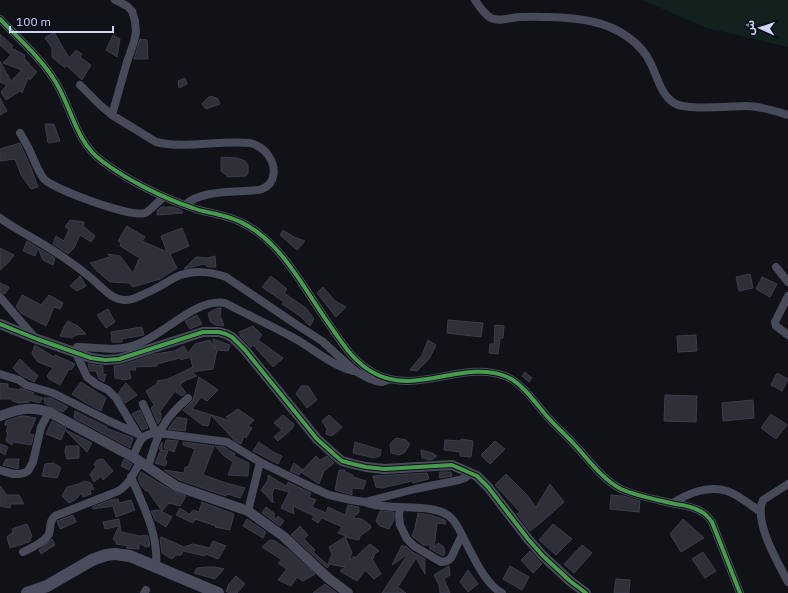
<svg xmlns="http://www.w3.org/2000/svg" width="788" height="593" viewBox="0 0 788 593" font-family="'IBM Plex Sans','Noto Sans Arabic',sans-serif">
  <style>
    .green { fill: #11211e }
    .building { fill: #2f2f3a; stroke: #3b3d4b }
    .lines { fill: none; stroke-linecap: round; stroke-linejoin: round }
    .minor { stroke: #474a58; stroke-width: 8 }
    .tertiary { stroke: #474a58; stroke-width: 10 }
    .secondary { stroke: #494d5e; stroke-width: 12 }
    .cycleway-casing { stroke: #0e0e1b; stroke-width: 6 }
    .cycleway { stroke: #469c4c; stroke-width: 4 }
  </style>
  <rect width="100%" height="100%" fill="#111118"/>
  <path class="green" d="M642,0H788V47L707,28Z"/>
  <path class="building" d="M54,32L69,58L76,50L82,54L80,57L91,65L82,80L66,65L65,68L52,57V48L45,38Z
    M0,34L13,46L11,48L25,55L24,58L37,72L30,80L28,78L22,93L20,91L6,100L1,92L7,85L0,82V61L11,81L22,70L3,63L11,55L0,45Z
    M113,35L120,39L117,57L106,50Z
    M140,39L147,40L148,59H134Z
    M185,78L187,84L179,88L178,81Z
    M210,96L217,98L220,104L206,109L202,104Z
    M0,98L7,111L0,115Z
    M45,124H54L60,141L48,143Z
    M20,143L31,168L38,187L31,189L21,175L15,159L0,161V149Z
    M221,157L237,158L245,161L248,165V173L246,176L228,177L221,171Z
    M161,207H174L181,210L183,213L157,215V211Z
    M70,220L84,222L83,226L95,236L91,242L80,235L74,248L68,254L53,244L56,236L64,241L69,229L65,227Z
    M127,226L145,237L142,241L167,252L161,236L182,228L189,246L170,254L177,268L160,279L133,287L129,283L110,282L97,271L90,263L110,257L108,254L120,256L133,273L139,259H141L120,246L121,243L118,241Z
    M283,230L294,237L305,241L297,250L280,235Z
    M27,241L55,258L53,265L43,260L38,248L35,256L23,251Z
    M0,248L14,255L8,263L0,270Z
    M215,256L216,267H208L204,264L184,269L196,257L207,258Z
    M750,274L753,288L739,291L736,277Z
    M80,276L86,286L77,291L70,286Z
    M271,276L287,289L284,293L306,308L314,319L310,326L300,316L282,304L284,302L262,287Z
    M762,277L777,284L770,297L756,289Z
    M0,283L9,287L5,294L0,292Z
    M323,287L335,301L346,307L336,317L317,293Z
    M22,295L41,305L49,295L63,303L60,309L54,307L46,326L21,313L16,307Z
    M218,308H221L220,317L222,320L224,326L215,325L210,321L208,313Z
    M108,309L115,322L106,328L97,315Z
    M197,315L202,324L190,329L185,321Z
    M448,320L483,323L481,337L447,333Z
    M68,321L78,326L86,334L76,335L72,338L60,336L65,325Z
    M495,325L504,326L503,338H500L498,354L489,353L490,344H494Z
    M253,326L262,335L258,340L283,358L273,367L253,345L251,347L241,337L239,332Z
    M142,327L144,335L122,339V342H112L111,332Z
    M696,335L697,351L678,352L677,336Z
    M213,339L230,345L228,351L217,350L213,369L192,372L197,376L186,380L180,385L186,393L182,396L176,392L177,389L175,391L159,413H161V419L158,424L151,408L154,405L146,391L157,384V381L168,379L193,367L190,357L181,360L180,358L157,364V366L135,367L136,370H129L131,378L125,380L115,378L114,366L121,365L155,354L174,351L184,346L188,353L195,344L210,340L215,349Z
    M428,340L436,345L429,359L417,371L410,370L422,355Z
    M35,345L54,357L55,355L75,364L71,370L69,369L60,385L49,379L47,376L53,368L38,362L34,357L32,353Z
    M20,359L38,376L34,382L19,374L13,368Z
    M88,364L103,366V375L106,374L104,382L99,379L96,371H90Z
    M525,372L532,378L529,382L522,376Z
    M777,373L788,379L782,391L771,385Z
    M199,377L218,390L207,401L201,397L192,409L231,421L226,417L238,409L254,420L248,426L252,428L246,438L244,436L241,444L235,441L211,415L208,426L202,425L183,410L193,400Z
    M81,382L106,398L101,411L86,403L72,394Z
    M0,383L8,384V388L20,390V388L34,393L33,395L43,398L39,403L30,400L29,402L19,403L12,401V399H0Z
    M126,383L137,395L125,403L118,393Z
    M301,386H308L317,400L307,408L296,394Z
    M665,395L697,396L696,422L664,421Z
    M44,398H51L68,407L63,412L45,404Z
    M753,400L754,418L723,421L722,403Z
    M140,410L148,428L142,430L132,414Z
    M75,411L107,427L106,428L133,438L130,448L74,418Z
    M771,414L787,425L776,439L761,428Z
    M283,415L294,424L293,428L278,441L274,437L282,430L274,423Z
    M329,415L342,427L332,436L326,434L327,429L322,421Z
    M20,416H25L36,418L29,434L34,435L31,445L13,442L12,445L6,441L8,432H6L8,425H5L6,421Z
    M177,417L187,419L185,431L168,429Z
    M52,421L66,428L61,440L46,434Z
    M66,430L92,443L87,452L66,431Z
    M396,438L406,440L410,444L404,453L399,455L391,453L390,444Z
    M461,439L473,441L471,457L460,456V452L444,450L445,440L461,441Z
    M166,440L178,441L174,452L164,448Z
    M495,441L505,449L490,464L481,455Z
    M162,442V450L168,451L165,459L167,462L165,466L155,463L161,450L159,449Z
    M183,442L214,446L203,475L226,483L245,488L240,498L227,494L226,496L217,493L179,480L164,470L184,473L185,467H188L195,449L183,445Z
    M259,442L273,452L282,456L278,464L253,451Z
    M355,442L381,450L380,456L374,458L353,453Z
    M0,444L8,447L5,455L0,452Z
    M66,446H79V458L67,459L65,452Z
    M215,446L225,447L235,454L234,456L249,463L248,476L228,475L233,462L223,455Z
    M421,450L432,453L437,456L431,460L422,458Z
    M316,456L320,460L327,456L334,463L324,471L319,484L301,472Z
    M6,459H19L18,469L3,465Z
    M103,459L113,471L103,480L101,476L94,482L90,474L96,467L94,464L97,460Z
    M124,459L132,464L129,470L121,466Z
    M54,463L61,468L57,478L42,476L45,464Z
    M294,463L303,470L299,475L290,471Z
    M339,470H345V472L353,475V477L366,481L363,489L352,488V495L335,490Z
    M141,472L173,491L186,496L180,506L169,503L162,511L147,490L146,491L141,486L138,478Z
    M440,472H451L452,476L439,478Z
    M427,473L429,479L413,483L412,481L382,488L376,487L373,476Z
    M506,474L527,495L536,507L550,484L564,502L544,520L530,531L517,514L520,512L495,485Z
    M268,475L286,486L288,482L311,493L309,497L316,500L312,507L326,513L328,507L345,515L348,505L359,507V512L353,518L362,519L371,526L370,529L360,536L359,540L345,537L346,536L338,533L342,527L322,518L318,523L312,519L314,516L293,506L294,514L281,508L289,492L274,488L272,494L273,503L261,490L268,480Z
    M84,481L91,483L94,489L90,490L91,494L83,497L82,493L75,500L69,503L62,496L67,487L79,484Z
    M0,486L7,495H19L24,504H11L10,508L0,506Z
    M611,495L624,496L640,501L639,512L610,509Z
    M118,499L119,503L131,500L135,510L116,517L113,506L93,509L92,507L110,500Z
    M202,502L234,514L230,530L215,527L216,526L195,519L193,523L176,515L180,508L189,514L194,510L199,512Z
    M266,507L274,513L275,520L278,516L284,521L280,526L262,513Z
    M159,510L172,517L166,527L155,520L151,511Z
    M380,511L394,512V520L389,529L380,526L376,521Z
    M418,513L431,515L445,520L446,524L437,523L434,548L438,543L444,547L445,553L443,556L430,549V545H423L412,536L415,528Z
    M73,515L76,522L60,529L57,521Z
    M119,519L121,532L140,536L146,535L148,536L150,546L146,547L139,543V549L126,548L128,546L116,544V541L113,539L119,526L105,529L103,522Z
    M247,519L266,532L263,538L243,526Z
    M683,519L704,538L681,552L670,534Z
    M27,524L32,536L29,542L10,548L7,537L13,532L12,529Z
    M553,524L572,539L556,555L539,540Z
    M300,526L308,535L304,539L315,550L313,552L329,566L327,568L291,535Z
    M161,537L184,547L193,544L210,548L213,541L226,546L218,559L206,554L205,556L183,551L181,555H176L172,559L162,553L160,539Z
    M345,537L352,553L349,560L354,556L355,558L362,551L370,544L379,551L375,553L373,559L371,557L381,574L374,579L365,570L357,581L340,571L345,567L328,564L332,554L329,547Z
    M52,539L55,545L41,554L39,550Z
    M270,540L275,541L290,551L315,574L303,581L297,577L291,586L278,580L287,569L278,563L282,560L262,547Z
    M402,545L405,547L406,546L411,551L425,559V574L416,558L398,587L406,593H382L408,554L392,565Z
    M582,545L592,553L574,573L564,564Z
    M530,551L542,564L533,573L521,560Z
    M703,552L716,571L705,578L692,559Z
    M449,566L450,575L444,579L450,593H440L439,585L434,575Z
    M510,566L529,577L522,590L503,579Z
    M207,567H215L224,569L215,579L194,573L197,568Z
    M468,570L478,584L468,592L460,582Z
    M236,576L245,584L237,593H229L226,591L229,584Z
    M616,579L630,580L629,593H614Z
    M325,584L337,593H313Z"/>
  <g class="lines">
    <path class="minor" d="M475,0C479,6 484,14 491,18C500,22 509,18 518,17C540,16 573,17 594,22C617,27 641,42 651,64C657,76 661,95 674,103C687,111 730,106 746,106C760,106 775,111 788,115
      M0,19C19,39 41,58 55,81C72,108 75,141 102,161C127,180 163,198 193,208C203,212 214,213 224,216C244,221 261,233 275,248C296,270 311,299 329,324C342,343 355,364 376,374C417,395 463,360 505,376C521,382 534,401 545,414C554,425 565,434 574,444C588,459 602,479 621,489C636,496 659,500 675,504C684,505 694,507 702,512C706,514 709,518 712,522L740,593
      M80,85L100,105L112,115L156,142C184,149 221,140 250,143C257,145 264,149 268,155C276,166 277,183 262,189C257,191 250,190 244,191C225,192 199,192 185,205
      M112,115L127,62L134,42L136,32L135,21L132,11L127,6L115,0
      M20,133C23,138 26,143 29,149C34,159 37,170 44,179C55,190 132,218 145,213C150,211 159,200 164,197
      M0,218C9,225 19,230 29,236C50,248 72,262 91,278C102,287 111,300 126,300C134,300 140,296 146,293C157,289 166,282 176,277C191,270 210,271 226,277L297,325L322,341L355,371L368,378L376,381L382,382L388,380
      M776,267L788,282
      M788,296L775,322L776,326L788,335
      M0,297L36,339
      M0,374L19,380L26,385L53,393L109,421L138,434
      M143,404L156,433
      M137,433L116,398L108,390L96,384L87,377L76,353V349L77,347C97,347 116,352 135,345C164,336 194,298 225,303C248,315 272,326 294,338C314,349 332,366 354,371
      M133,457C139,443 140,433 158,433L227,442L260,462L305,484L329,495L351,500L365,502L415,489L459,480L465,478L471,473
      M148,467C158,434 161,421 188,398
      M0,470C9,473 19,477 28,471L33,462L41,427L49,412
      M131,477C143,505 159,536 156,566
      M788,484L763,500C753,521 778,563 788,582
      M365,502C389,512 431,502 449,516C456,521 460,531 464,539C473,556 485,584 502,593
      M673,503C688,493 709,485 727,491C739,495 749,504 759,511
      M400,508L399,515L400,525L407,539L414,546L441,562L447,561L451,558L462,535
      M248,511L260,462
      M23,552C31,548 45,542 49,534C51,527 49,521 55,516L116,492C128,487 134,473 140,462
      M144,593L146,590"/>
    <path class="tertiary" d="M0,324L37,339L91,358L105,360L119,359L203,332H219L226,334L232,337L245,350L317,439L336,456L342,461L353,464L366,467L384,469L452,465L477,476L488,487L528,539L543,556L570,581L586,593
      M0,416C19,409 29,406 49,412L133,457L176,486L248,511L283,536L328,578L348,593"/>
    <path class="secondary" d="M27,593L47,586L92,560L106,555L115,554L130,556L218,593"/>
    <defs>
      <path id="cycleway" d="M0,19C19,39 41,58 55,81C72,108 75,141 102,161C127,180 163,198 193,208C203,212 214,213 224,216C244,221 261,233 275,248C296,270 311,299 329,324C342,343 355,364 376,374C417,395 463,360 505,376C521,382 534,401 545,414C554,425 565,434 574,444C588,459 602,479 621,489C636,496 659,500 675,504C684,505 694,507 702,512C706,514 709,518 712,522L740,593
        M0,324L37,339L91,358L105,360L119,359L203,332H219L226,334L232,337L245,350L317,439L336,456L342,461L353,464L366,467L384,469L452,465L477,476L488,487L528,539L543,556L570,581L586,593"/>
    </defs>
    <use href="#cycleway" class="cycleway-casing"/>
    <use href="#cycleway" class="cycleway"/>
  </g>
  <g transform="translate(760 28) rotate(273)" stroke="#0e0e1b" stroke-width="3" paint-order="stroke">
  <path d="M0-3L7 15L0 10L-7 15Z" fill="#ced3f9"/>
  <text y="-6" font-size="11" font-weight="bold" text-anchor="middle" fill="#ced3f9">ش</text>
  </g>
  <path d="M10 26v6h103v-6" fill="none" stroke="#ced3f9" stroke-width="2"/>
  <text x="16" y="26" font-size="12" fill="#ced3f9" stroke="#0e0e1b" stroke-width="3" paint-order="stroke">100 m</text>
</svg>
